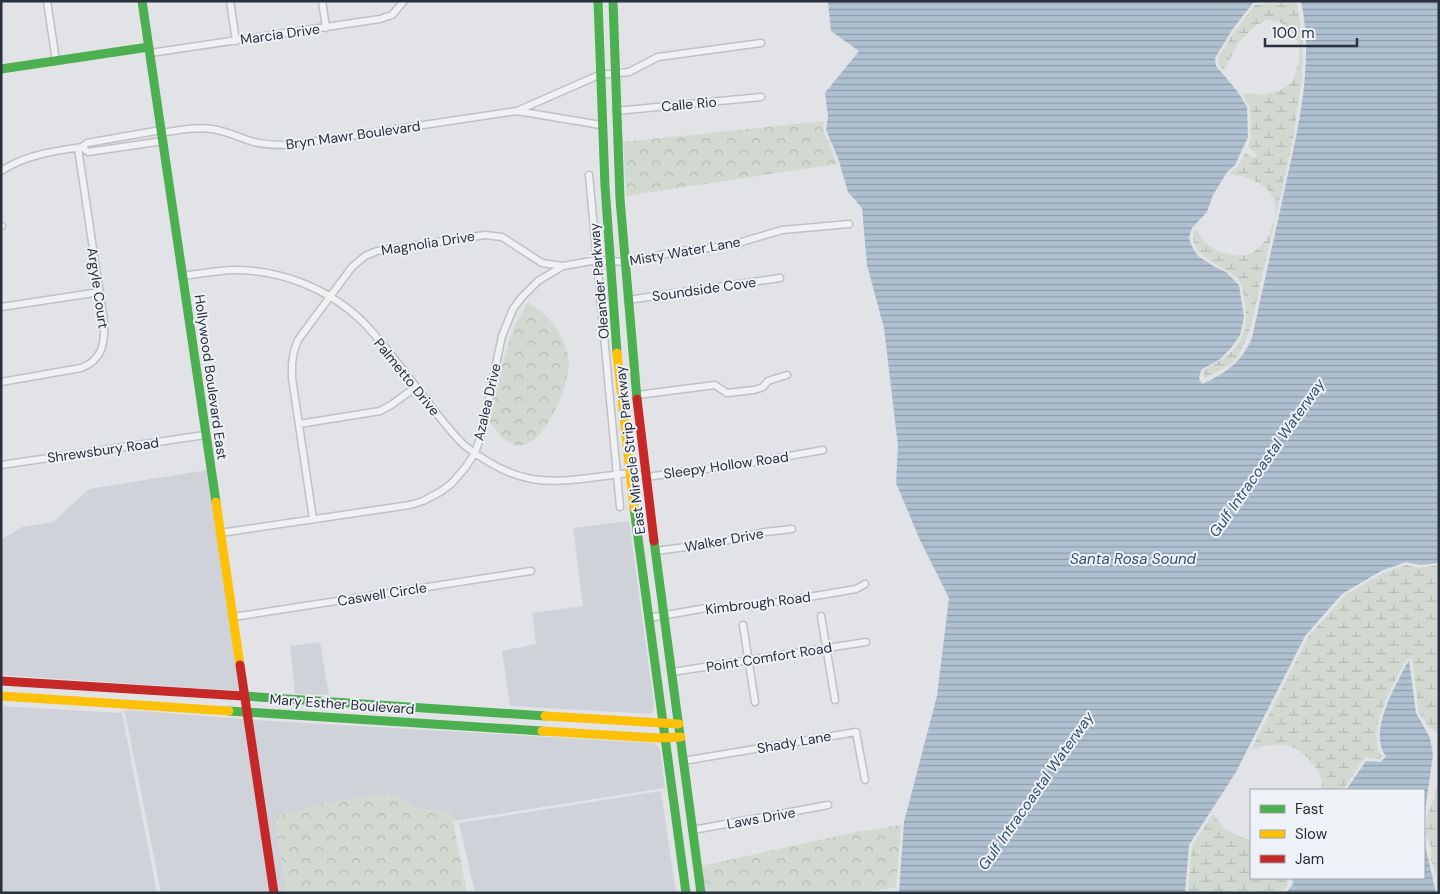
<svg xmlns="http://www.w3.org/2000/svg" width="1440" height="894" viewBox="0 0 1440 894" font-family="'DM Sans',sans-serif">
  <style>
    .built { fill: #cfd3d9 }
    .forest { fill: url(#forest-crowns) }
    .wetland { fill: url(#wetland-marsh) }
    .water { fill: url(#water-rules) }
    .lines { fill: none; stroke-linecap: round; stroke-linejoin: round }
    .street-casing { stroke: #bfc1c4; stroke-width: 9 }
    .street { stroke: #f0f1f2; stroke-width: 6 }
    .fast { stroke: #4caf50; stroke-width: 9 }
    .slow { stroke: #ffc107; stroke-width: 9 }
    .jam { stroke: #c62828; stroke-width: 9 }
    .labels { text-anchor: middle; stroke-width: 4; stroke-linejoin: round; paint-order: stroke }
    .street-label { font-size: 14px; fill: #28313e; stroke: #eef1f5 }
    .water-label { font-size: 15px; font-style: italic; fill: #335171; stroke: #eef1f5 }
  </style>
  <defs>
    <pattern id="forest-crowns" width="20" height="18" patternUnits="userSpaceOnUse" patternTransform="scale(1.25)"><rect width="20" height="18" fill="#d2d9d1"/><path d="M2 6a3 3 0 1 1 6 0M12 15a3 3 0 1 1 6 0" fill="none" stroke="#b4bbb4"/></pattern>
    <pattern id="wetland-marsh" width="20" height="14" patternUnits="userSpaceOnUse" patternTransform="scale(1.25)"><rect width="20" height="14" fill="#d2d9d1"/><path d="M1 5h8M5 5V1M11 12h8M15 12V8" fill="none" stroke="#b4bbb4"/></pattern>
    <pattern id="water-rules" width="6" height="5" patternUnits="userSpaceOnUse" patternTransform="scale(1.25)"><rect width="6" height="5" fill="#afc1d0"/><path d="M0 2.5h6" fill="none" stroke="#8e9daa"/></pattern>
  </defs>
  <rect width="100%" height="100%" fill="#e1e3e6"/>
  <path class="built" d="M207,470L240,691L1,675V540L22,527L53,522L89,489Z
    M629,521L654,705L652,714L510,706L502,651L536,644L532,613L583,606L573,528Z
    M320,642L329,695L295,694L290,646Z
    M1,706L122,713L157,893H1Z
    M129,710L245,719L270,893H161L125,713L122,711Z
    M252,720L652,743L658,746L660,750L665,788L453,821L451,811L422,810L391,793L322,804L275,817L286,893H277Z
    M661,791L676,893H475L459,823Z"/>
  <path class="forest" d="M824,121L823,130L837,164L626,196L623,142Z
    M527,303C551,313 573,346 568,372C565,393 541,456 512,444C501,439 494,428 488,419L493,394L513,329Z
    M391,793L422,809L451,811L467,893H286L275,816L322,804Z
    M901,825L896,887L866,893H705L701,866L856,832Z"/>
  <path class="wetland" d="M1274,1H1296L1303,36L1302,76L1293,140L1250,330L1238,357L1229,365L1204,379V371C1213,362 1227,359 1235,348C1245,335 1248,321 1245,305C1244,298 1244,288 1240,282C1228,264 1182,258 1196,228C1202,242 1213,251 1228,254C1235,255 1244,257 1251,253C1270,244 1285,207 1268,190C1258,180 1242,175 1229,174L1238,166L1245,153L1254,158L1257,155L1248,147L1251,137L1250,107L1242,93L1264,95L1281,90L1292,82L1300,59L1298,42L1289,28L1278,21L1268,20L1256,25L1238,43L1224,71L1219,65L1218,58L1234,32L1255,5Z
    M1406,565L1419,568L1439,565V734L1428,726L1419,713L1412,659H1407C1395,679 1364,735 1382,756L1380,759L1366,758L1363,760L1343,790H1321C1323,783 1320,774 1316,768C1297,742 1280,740 1251,750L1308,637L1344,596L1383,573Z
    M1439,784V873L1435,872L1431,859V846L1425,833L1427,816L1435,796V790Z
    M1213,814L1225,829L1240,837L1251,840V878H1289L1287,887L1282,893H1188L1192,846Z"/>
  <path class="water" d="M828,1H1265L1253,3L1232,30L1215,58L1216,66L1238,92L1247,107L1248,137L1235,165L1227,172L1213,195L1207,212L1192,228L1189,237L1191,245L1198,256L1215,267L1226,272L1239,285L1244,317L1240,335L1231,348L1220,359L1201,370L1199,378L1202,384C1226,373 1241,363 1252,338C1262,291 1273,244 1283,197C1297,133 1315,66 1301,1H1439V563L1420,565L1406,562L1381,571L1342,594L1305,636L1236,772L1189,845L1185,893H899L904,822L937,696L949,598L920,540L896,483L898,446L884,328L867,265L862,208L848,192L838,158L826,130L828,116L825,93L859,51L831,31Z
    M1409,660L1416,713L1430,738L1433,755L1424,818V790H1346L1366,761L1381,762L1386,756C1367,732 1397,683 1409,660Z
    M1424,841L1436,893H1286L1293,884L1292,878H1424Z"/>
  <g class="lines">
    <defs>
      <path id="street" d="M47,1L56,61
        M230,1L236,41
        M322,1L326,28
        M150,53L380,19L392,15L404,1
        M517,111L601,125
        M616,111L761,97
        M161,133C178,130 195,127 212,129C227,131 240,138 254,142C266,145 278,145 289,145L517,111L599,75L629,72L658,57L761,43
        M82,147L88,152L163,141
        M1,171C25,155 54,151 82,147L87,143L161,130
        M589,175L620,507
        M1,226H2
        M182,276C199,274 215,271 231,270C279,269 328,288 362,321C383,342 400,367 418,389C432,408 447,428 464,445C526,494 558,481 630,473L638,474L646,477L749,463L823,450
        M628,300L780,278
        M1,307L100,292
        M1,382L81,368C103,360 105,342 104,322L78,148
        M637,395L715,385L727,393L754,390L763,387L768,381L774,379L787,375
        M299,424L380,411L391,405L416,387
        M1,465L205,435
        M313,519L292,378V364L294,351L298,340L306,329L352,267L365,256L377,251L485,235L502,237L542,263L563,266
        M220,533L410,505L423,501L440,492L451,484L465,468L475,453L481,435L502,336L513,309L522,297L538,281L563,266L597,260L625,262L681,251L728,246L782,230L849,224
        M656,551L715,543L765,532L792,529
        M821,616L835,700
        M233,617L531,571
        M649,618L706,608L752,606L815,596L856,589L865,584
        M743,625L755,702
        M672,672L866,642
        M683,761L856,732L865,780
        M693,830L828,805"/>
    </defs>
    <use href="#street" class="street-casing"/>
    <use href="#street" class="street"/>
    <path class="fast" d="M142,1L216,502
      M598,1L605,186L617,353
      M613,1L620,199L637,399
      M1,69L149,47
      M634,508L686,893
      M654,541L701,893
      M243,696L545,716
      M229,711L542,731"/>
    <path class="slow" d="M617,353L634,508
      M216,502L240,665
      M1,696L229,711
      M545,716L679,724
      M542,731L657,738L681,737"/>
    <path class="jam" d="M637,399L654,541
      M240,665L274,893
      M1,681L243,696"/>
  </g>
  <g class="labels">
    <g class="street-label">
      <text transform="translate(280 34) rotate(-8)" y="5">Marcia Drive</text>
      <text transform="translate(689 104) rotate(-5)" y="5">Calle Rio</text>
      <text transform="translate(353 135) rotate(-8)" y="5">Bryn Mawr Boulevard</text>
      <text transform="translate(428 243) rotate(-9)" y="5">Magnolia Drive</text>
      <text transform="translate(685 251) rotate(-10)" y="5">Misty Water Lane</text>
      <text transform="translate(599 281) rotate(-95)" y="5">Oleander Parkway</text>
      <text transform="translate(98 288) rotate(82)" y="5">Argyle Court</text>
      <text transform="translate(704 289) rotate(-8)" y="5">Soundside Cove</text>
      <text transform="translate(211 377) rotate(82)" y="5">Hollywood Boulevard East</text>
      <text transform="translate(407 377) rotate(51)" y="5">Palmetto Drive</text>
      <text transform="translate(487 402) rotate(-77)" y="5">Azalea Drive</text>
      <text transform="translate(103 450) rotate(-8)" y="5">Shrewsbury Road</text>
      <text transform="translate(630 450) rotate(-97)" y="5">East Miracle Strip Parkway</text>
      <text transform="translate(726 465) rotate(-8)" y="5">Sleepy Hollow Road</text>
      <text transform="translate(724 540) rotate(-10)" y="5">Walker Drive</text>
      <text transform="translate(382 594) rotate(-9)" y="5">Caswell Circle</text>
      <text transform="translate(758 603) rotate(-7)" y="5">Kimbrough Road</text>
      <text transform="translate(769 657) rotate(-9)" y="5">Point Comfort Road</text>
      <text transform="translate(342 704) rotate(4)" y="5">Mary Esther Boulevard</text>
      <text transform="translate(794 742) rotate(-10)" y="5">Shady Lane</text>
      <text transform="translate(761 818) rotate(-10)" y="5">Laws Drive</text>
    </g>
    <g class="water-label">
      <text transform="translate(1267 458) rotate(-55)" y="5">Gulf Intracoastal Waterway</text>
      <text x="1133" y="564">Santa Rosa Sound</text>
      <text transform="translate(1036 791) rotate(-55)" y="5">Gulf Intracoastal Waterway</text>
    </g>
  </g>
  <rect width="1440" height="894" fill="none" stroke="#28313e" stroke-width="5"/>
  <rect x="1250" y="789" width="175" height="90" fill="#eef1f5" stroke="#9fa4ac"/>
  <rect x="1260" y="805" width="25" height="8" fill="#4caf50" stroke="#9fa4ac"/>
  <text x="1295" y="814" font-size="15" fill="#28313e">Fast</text>
  <rect x="1260" y="830" width="25" height="8" fill="#ffc107" stroke="#9fa4ac"/>
  <text x="1295" y="839" font-size="15" fill="#28313e">Slow</text>
  <rect x="1260" y="855" width="25" height="8" fill="#c62828" stroke="#9fa4ac"/>
  <text x="1295" y="864" font-size="15" fill="#28313e">Jam</text>
  <path d="M1265 38v8h92v-8" fill="none" stroke="#28313e" stroke-width="2.5"/>
  <text x="1272" y="38" font-size="15" fill="#28313e" stroke="#eef1f5" stroke-width="4" paint-order="stroke">100 m</text>
</svg>
